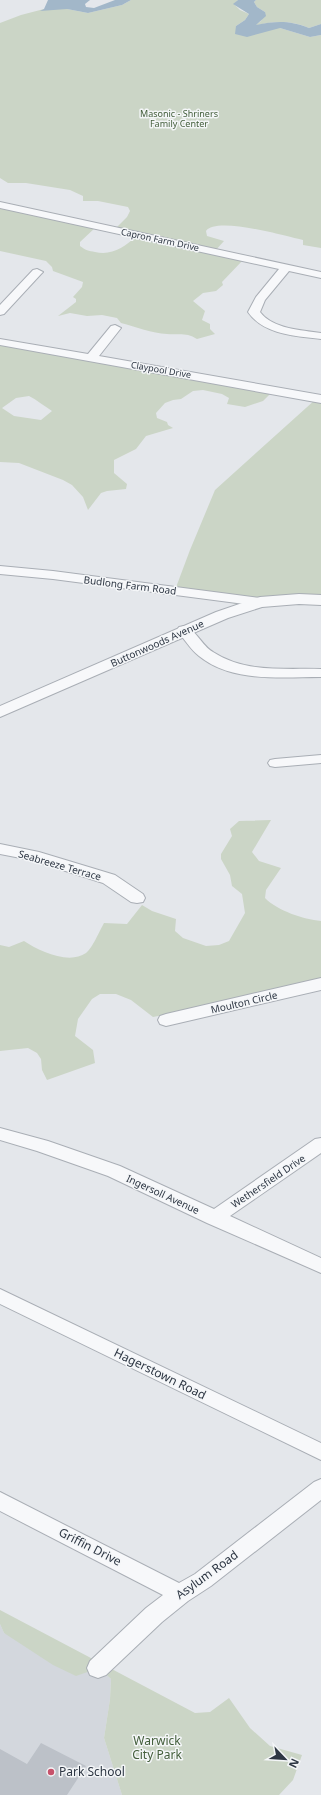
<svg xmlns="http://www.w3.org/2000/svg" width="321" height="1795" viewBox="0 0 321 1795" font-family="'Noto Sans',sans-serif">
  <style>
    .built { fill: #d3d7dd }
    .green { fill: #cbd5c6; fill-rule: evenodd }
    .water { fill: #a2b7c9 }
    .building { fill: #bcc1c8 }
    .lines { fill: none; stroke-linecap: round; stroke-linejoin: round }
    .minor-casing { stroke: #a9aeb5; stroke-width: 2 }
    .tertiary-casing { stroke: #a9aeb5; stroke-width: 2 }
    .minor { fill: #f7f8fa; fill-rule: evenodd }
    .tertiary { fill: #f7f8fa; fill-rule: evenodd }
    .poi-dot { fill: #c7526b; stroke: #f4f6f8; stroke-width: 1.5 }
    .labels { text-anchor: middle; stroke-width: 3; stroke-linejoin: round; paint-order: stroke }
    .far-park-label { font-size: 9px; fill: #435e3b; stroke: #f4f6f8 }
    .far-street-label { font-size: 9px; fill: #2d3643; stroke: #f4f6f8 }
    .street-label { font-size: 10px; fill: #2d3643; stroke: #f4f6f8 }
    .near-street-label { font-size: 12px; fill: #2d3643; stroke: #f4f6f8 }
    .near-park-label { font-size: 12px; fill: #435e3b; stroke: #f4f6f8 }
    .near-poi-label { font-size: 12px; fill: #2d3643; stroke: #f4f6f8; text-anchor: start }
  </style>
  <rect width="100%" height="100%" fill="#e4e7eb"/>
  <path class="built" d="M0,1624L4,1633L99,1668L111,1679L110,1699L104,1738L122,1795H0Z"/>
  <path class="green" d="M131,0H238L234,4L240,10L249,14L245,20L236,26L280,28L310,37L321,35V248L303,245V240C285,236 216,216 206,231L207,236L224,241L215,251L244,259L222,282L223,285L216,291L203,293L193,301L205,311L202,320L210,324V329L215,334L197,339C187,332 179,335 167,334C152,333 136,327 121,323L117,318L102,315L87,316L70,313L58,316L76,302V299L73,297L82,287L83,282L53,271L52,267L46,261L0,251V205L96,227L80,242V246C85,250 89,251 95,252C112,256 124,247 137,236L114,230L127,217L130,211L128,207L98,201H83V196L70,190L26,183H8L0,178V23L21,15L44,9H67L88,13L122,5Z
    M256,0H321V24L309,28C291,20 273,21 254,26L261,21L265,12L257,7L254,2Z
    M0,343L273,391L263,401L245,407L227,404L229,398L222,394L203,390L193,391L181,399L173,400L165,403L156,413L157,418L167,422L168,425L173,428L146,436L136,449L114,460V473L127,484L126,489L107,491L101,493L88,510L83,497L72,485L63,480L19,463L0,462ZM29,396C37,400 44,406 52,411L41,420L14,416L2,408L16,398Z
    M316,399L321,400V600L242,606L207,595L175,590L190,550L215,490Z
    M271,820L252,852L259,861L281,868L266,890L265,898C278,911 303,919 321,921V985L153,1017L131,1000L116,994H100L92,999L78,1019L75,1036L93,1050L95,1063L47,1080L42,1070L41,1059L37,1053L28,1048L0,1051V945L9,947L24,941C39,951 69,965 86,953C92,949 100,930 104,923L127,924L142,905L152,911L176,919L175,931L183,938L206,946L219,945L229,941L245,913L242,894L232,886L230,875L221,859V854L232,836L230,829L239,821Z
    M0,1610L195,1713L210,1712L229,1698L250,1728L270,1746L302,1755L293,1780L279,1795H122L104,1738L110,1699L111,1679L99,1668L76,1676L53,1665L4,1633L0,1624Z"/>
  <path class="water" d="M48,0H90L85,4L86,7L94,8L115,0H131L122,5L88,13L67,9L40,11L44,9Z
    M238,0H256L254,2L257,7L265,12L266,16L256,25C275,21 290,20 309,28L321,24V35L310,37L280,28L247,37L235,34L236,26L245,20L249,14L233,4Z"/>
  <path class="building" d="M41,1743L86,1766L67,1795H0V1749L27,1764Z"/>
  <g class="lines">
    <defs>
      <path id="minor" d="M0,202L321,272V278L289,271L265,300L260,312C273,329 301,330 321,333V339C296,336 264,335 248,312L256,297L279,269L0,208Z
        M37,269L43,272L41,274L4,314L0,315V305L33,270Z
        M115,325L121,328L99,356L321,395V403L0,345V339L88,354L111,326Z
        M0,566L53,571L260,598L265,599L267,602L265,605L260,606L53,579L0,574Z
        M184,626C196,629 202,646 213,652C245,673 284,668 321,669V677C282,677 232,683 199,656C191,650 186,641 179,633L177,630L179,627Z
        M321,755V763L275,767L270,766L268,763L270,760L275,759Z
        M0,844L39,852L115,875L143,894L145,898L143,902L137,903L131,902L103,883L31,860L0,854Z
        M321,978V990L166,1026L160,1024L158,1020L160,1016L166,1014Z
        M0,1128L48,1141L120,1166L214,1209L315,1139L321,1138V1153L230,1216L321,1258V1273L207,1223L108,1176L37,1151L0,1140Z
        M0,1289L321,1443V1460L0,1304Z
        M321,1479V1500L211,1586L188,1601L162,1622L106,1675L98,1678L90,1675L87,1668L90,1661L146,1608L163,1595L0,1511V1492L179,1583L195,1574L314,1482Z"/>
      <path id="tertiary" d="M299,594L321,595V605L299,604L262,607L228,618L0,717V706L216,612L260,597Z"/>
    </defs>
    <use href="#minor" class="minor-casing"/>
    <use href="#tertiary" class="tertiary-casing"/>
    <use href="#minor" class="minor"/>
    <use href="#tertiary" class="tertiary"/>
  </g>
  <circle class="poi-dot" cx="51" cy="1772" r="4"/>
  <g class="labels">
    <g class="far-park-label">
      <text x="179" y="117">Masonic - Shriners<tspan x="179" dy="10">Family Center</tspan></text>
    </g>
    <g class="far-street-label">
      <text transform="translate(160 240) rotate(12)" y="3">Capron Farm Drive</text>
      <text transform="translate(161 370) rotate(10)" y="3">Claypool Drive</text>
    </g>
    <g class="street-label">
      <text transform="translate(130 585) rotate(7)" y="4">Budlong Farm Road</text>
      <text transform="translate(157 643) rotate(-24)" y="4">Buttonwoods Avenue</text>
      <text transform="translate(60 865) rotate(16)" y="4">Seabreeze Terrace</text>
      <text transform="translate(244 1002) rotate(-13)" y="4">Moulton Circle</text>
      <text transform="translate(268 1181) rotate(-34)" y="4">Wethersfield Drive</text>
      <text transform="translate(163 1194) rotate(25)" y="4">Ingersoll Avenue</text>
    </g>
    <g class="near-street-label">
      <text transform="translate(160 1374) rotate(26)" y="4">Hagerstown Road</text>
      <text transform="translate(90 1547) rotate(27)" y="4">Griffin Drive</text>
      <text transform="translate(207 1575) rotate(-36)" y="4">Asylum Road</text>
    </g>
    <g class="near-park-label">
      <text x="157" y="1745">Warwick<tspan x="157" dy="14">City Park</tspan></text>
    </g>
    <g class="near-poi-label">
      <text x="59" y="1776">Park School</text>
    </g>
  </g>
  <g transform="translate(285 1759) rotate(115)" stroke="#f4f6f8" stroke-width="3" paint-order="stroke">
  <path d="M0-3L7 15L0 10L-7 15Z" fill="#2d3643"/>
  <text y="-6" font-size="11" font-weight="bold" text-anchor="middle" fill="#2d3643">N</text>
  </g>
</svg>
